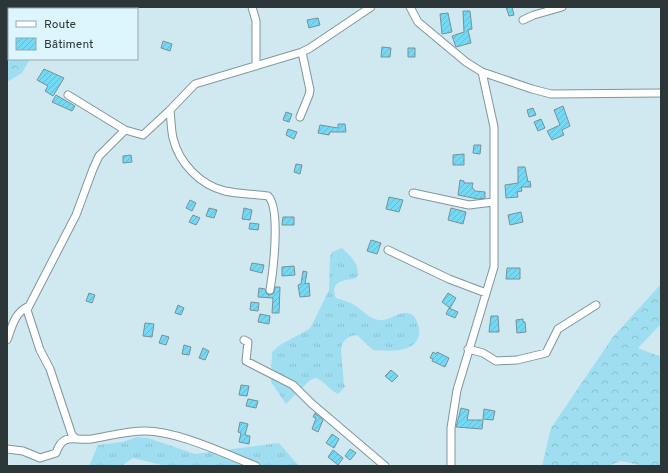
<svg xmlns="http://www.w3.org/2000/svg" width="668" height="473" viewBox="0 0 668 473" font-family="Overpass,sans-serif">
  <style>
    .grass { fill: url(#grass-tufts) }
    .forest { fill: url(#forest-crowns) }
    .building { fill: url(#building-hatch); stroke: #7a9096 }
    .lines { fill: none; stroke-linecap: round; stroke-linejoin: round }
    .minor-casing { stroke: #7f969c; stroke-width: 9 }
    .minor { stroke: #fff; stroke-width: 7 }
  </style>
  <defs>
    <pattern id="grass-tufts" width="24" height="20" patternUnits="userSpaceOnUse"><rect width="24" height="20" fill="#9fdef0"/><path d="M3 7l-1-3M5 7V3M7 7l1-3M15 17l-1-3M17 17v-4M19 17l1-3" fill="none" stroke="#89bfcf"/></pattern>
    <pattern id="forest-crowns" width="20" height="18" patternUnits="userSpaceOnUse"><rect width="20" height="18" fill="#9fdef0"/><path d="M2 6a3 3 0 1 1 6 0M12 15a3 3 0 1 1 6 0" fill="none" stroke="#89bfcf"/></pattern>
    <pattern id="building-hatch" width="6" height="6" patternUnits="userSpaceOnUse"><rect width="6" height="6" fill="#74d9f4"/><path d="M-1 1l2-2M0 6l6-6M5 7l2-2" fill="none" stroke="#65bbd2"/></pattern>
  </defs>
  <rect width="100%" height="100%" fill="#d0e8ef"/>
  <path class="grass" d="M342,248C350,256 359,263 358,276L354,279C342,279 329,284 336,298C342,300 350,302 356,306C363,311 370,319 379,320C390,322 401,308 412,315C416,317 418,324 419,328C422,354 389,351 373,350L357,335C348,336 342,340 341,349L344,385L346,386L338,394C329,390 325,381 316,378L310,380L286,404L271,382L272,352L280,345L309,329L312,325L329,290L330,257L332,252Z
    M137,437L148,438L195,454L279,443L299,466H166L133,458L121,466H87L90,464L98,445L122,442Z"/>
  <path class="forest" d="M7,7H72L70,9H9V59H30L22,73L7,82Z
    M661,284V324L638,348L661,357V466H644L621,461L608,466H542L551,428L613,337Z"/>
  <path class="building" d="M506,7H512L514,15L509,16Z
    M463,11H470L472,29L468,30L471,43L456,47L452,36L464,32Z
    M448,13L452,32L442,34L440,14Z
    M318,18L320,25L309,28L307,20Z
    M163,41L172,44L170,51L161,48Z
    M382,47L391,48L390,57H381Z
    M408,48H415V57H408Z
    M44,69L64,78L53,96L45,91L48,86L37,80Z
    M56,95L75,106L72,111L52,102Z
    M563,106L570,126L562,130L564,135L552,140L547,131L560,125L554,110Z
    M533,108L536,115L529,117L527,110Z
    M286,112L292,114L289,122L283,120Z
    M541,119L545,128L538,131L534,122Z
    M338,124H345L346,132H330L329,135L318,133L320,125L338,128Z
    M288,129L297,132L294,139L286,135Z
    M474,145H481L480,154L473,153Z
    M464,154V165H453V155Z
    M131,155L132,162L123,163V156Z
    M296,164L302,165L300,174L294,172Z
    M518,167H525L528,182L530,181L531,187H521L522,191L517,192L518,197L506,198L505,185L518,183Z
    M460,180L464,181V183H473L472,187L475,191L485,192V198L478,199L458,195Z
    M389,197L403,200L399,212L386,209Z
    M190,200L196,203L192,211L186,208Z
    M209,208L217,210L214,218L206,216Z
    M244,208L252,210L250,220L242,219Z
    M451,208L466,212L463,224L448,220Z
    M521,212L523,222L510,225L508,215Z
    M193,215L200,218L196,225L189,222Z
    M283,217H294V225H282Z
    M250,223L259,224L258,230L249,229Z
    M371,240L381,243L377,254L367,251Z
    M252,263L264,265L262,273L250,270Z
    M294,266L295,275L282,276V267Z
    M507,268H520V279H506Z
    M303,271L307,272L305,284L309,283L310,296L300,297L298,285L301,284Z
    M275,287H280L279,313H272L273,298L258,297L259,288L265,289L267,294L270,295L274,293Z
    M89,293L95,295L92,303L86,301Z
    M448,293L456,298L450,308L442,302Z
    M251,302L259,303L258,311L250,310Z
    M178,305L184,308L181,315L175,313Z
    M449,308L458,312L455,318L446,314Z
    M260,314L270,316L269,324L258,322Z
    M491,316H498L499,332H489Z
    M523,319V322H525L526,332L517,333L516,320Z
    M145,323L154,324L152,337L143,336Z
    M162,335L169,337L166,345L159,343Z
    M184,345L191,347L189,355L182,354Z
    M203,348L209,351L205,360L199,358Z
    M433,352L436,354L437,352L449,358L445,367L432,361L433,359L430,358Z
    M391,370L398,376L392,382L385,376Z
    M241,385L249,386L247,396L239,395Z
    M248,399L258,401L256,408L246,406Z
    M461,408L469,410L467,420H483L482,429L456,427Z
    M484,409L495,411L493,420L483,419Z
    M315,413L323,420L318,432L312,429L316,418L313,417Z
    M240,422L248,424L245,435L250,436L249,444L239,442L241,433L238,432Z
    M332,434L339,439L334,448L326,443Z
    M350,449L356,453L350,460L345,456Z
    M333,450L343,458L338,465L328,457Z"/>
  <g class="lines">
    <defs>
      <path id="minor" d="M252,7L256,21V66
        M410,7L418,22L466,62L482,72L532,89L551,94L661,93
        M523,20L534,15L562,7
        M68,95L125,130L143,135L170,110L195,84L302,52L310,48L371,7
        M170,110C171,119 171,129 173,138C179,163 200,185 225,191C239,194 254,194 268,196C281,208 273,273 270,290
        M300,117L309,95L310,90L302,52
        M413,193L469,205L493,202
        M388,250L449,279L486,293
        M7,340C12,327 14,314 27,307
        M244,340L248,342L246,361L293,385L311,403L385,466
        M468,349L483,353L496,361L517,360L546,353L558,329L596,305
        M75,438L72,435L50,369L40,350L27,310L76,215L93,169L99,156L125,130
        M7,449L23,451L40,458L56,453C63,432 74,441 91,439C109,436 127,431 145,431C178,431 225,454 256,466
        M451,466V428L457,390L494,267V127L482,72"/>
    </defs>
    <use href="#minor" class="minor-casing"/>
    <use href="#minor" class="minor"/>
  </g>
  <rect width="668" height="473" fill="none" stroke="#2c3639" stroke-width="16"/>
  <rect x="8" y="8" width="130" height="52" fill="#ddf5fc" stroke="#96a9ae"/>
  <rect x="16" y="21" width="20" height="6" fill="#ffffff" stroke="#96a9ae"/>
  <text x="44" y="28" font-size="12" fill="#2c3639">Route</text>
  <rect x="16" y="38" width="20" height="12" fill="url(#building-hatch)" stroke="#96a9ae"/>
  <text x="44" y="48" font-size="12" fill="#2c3639">Bâtiment</text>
</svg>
